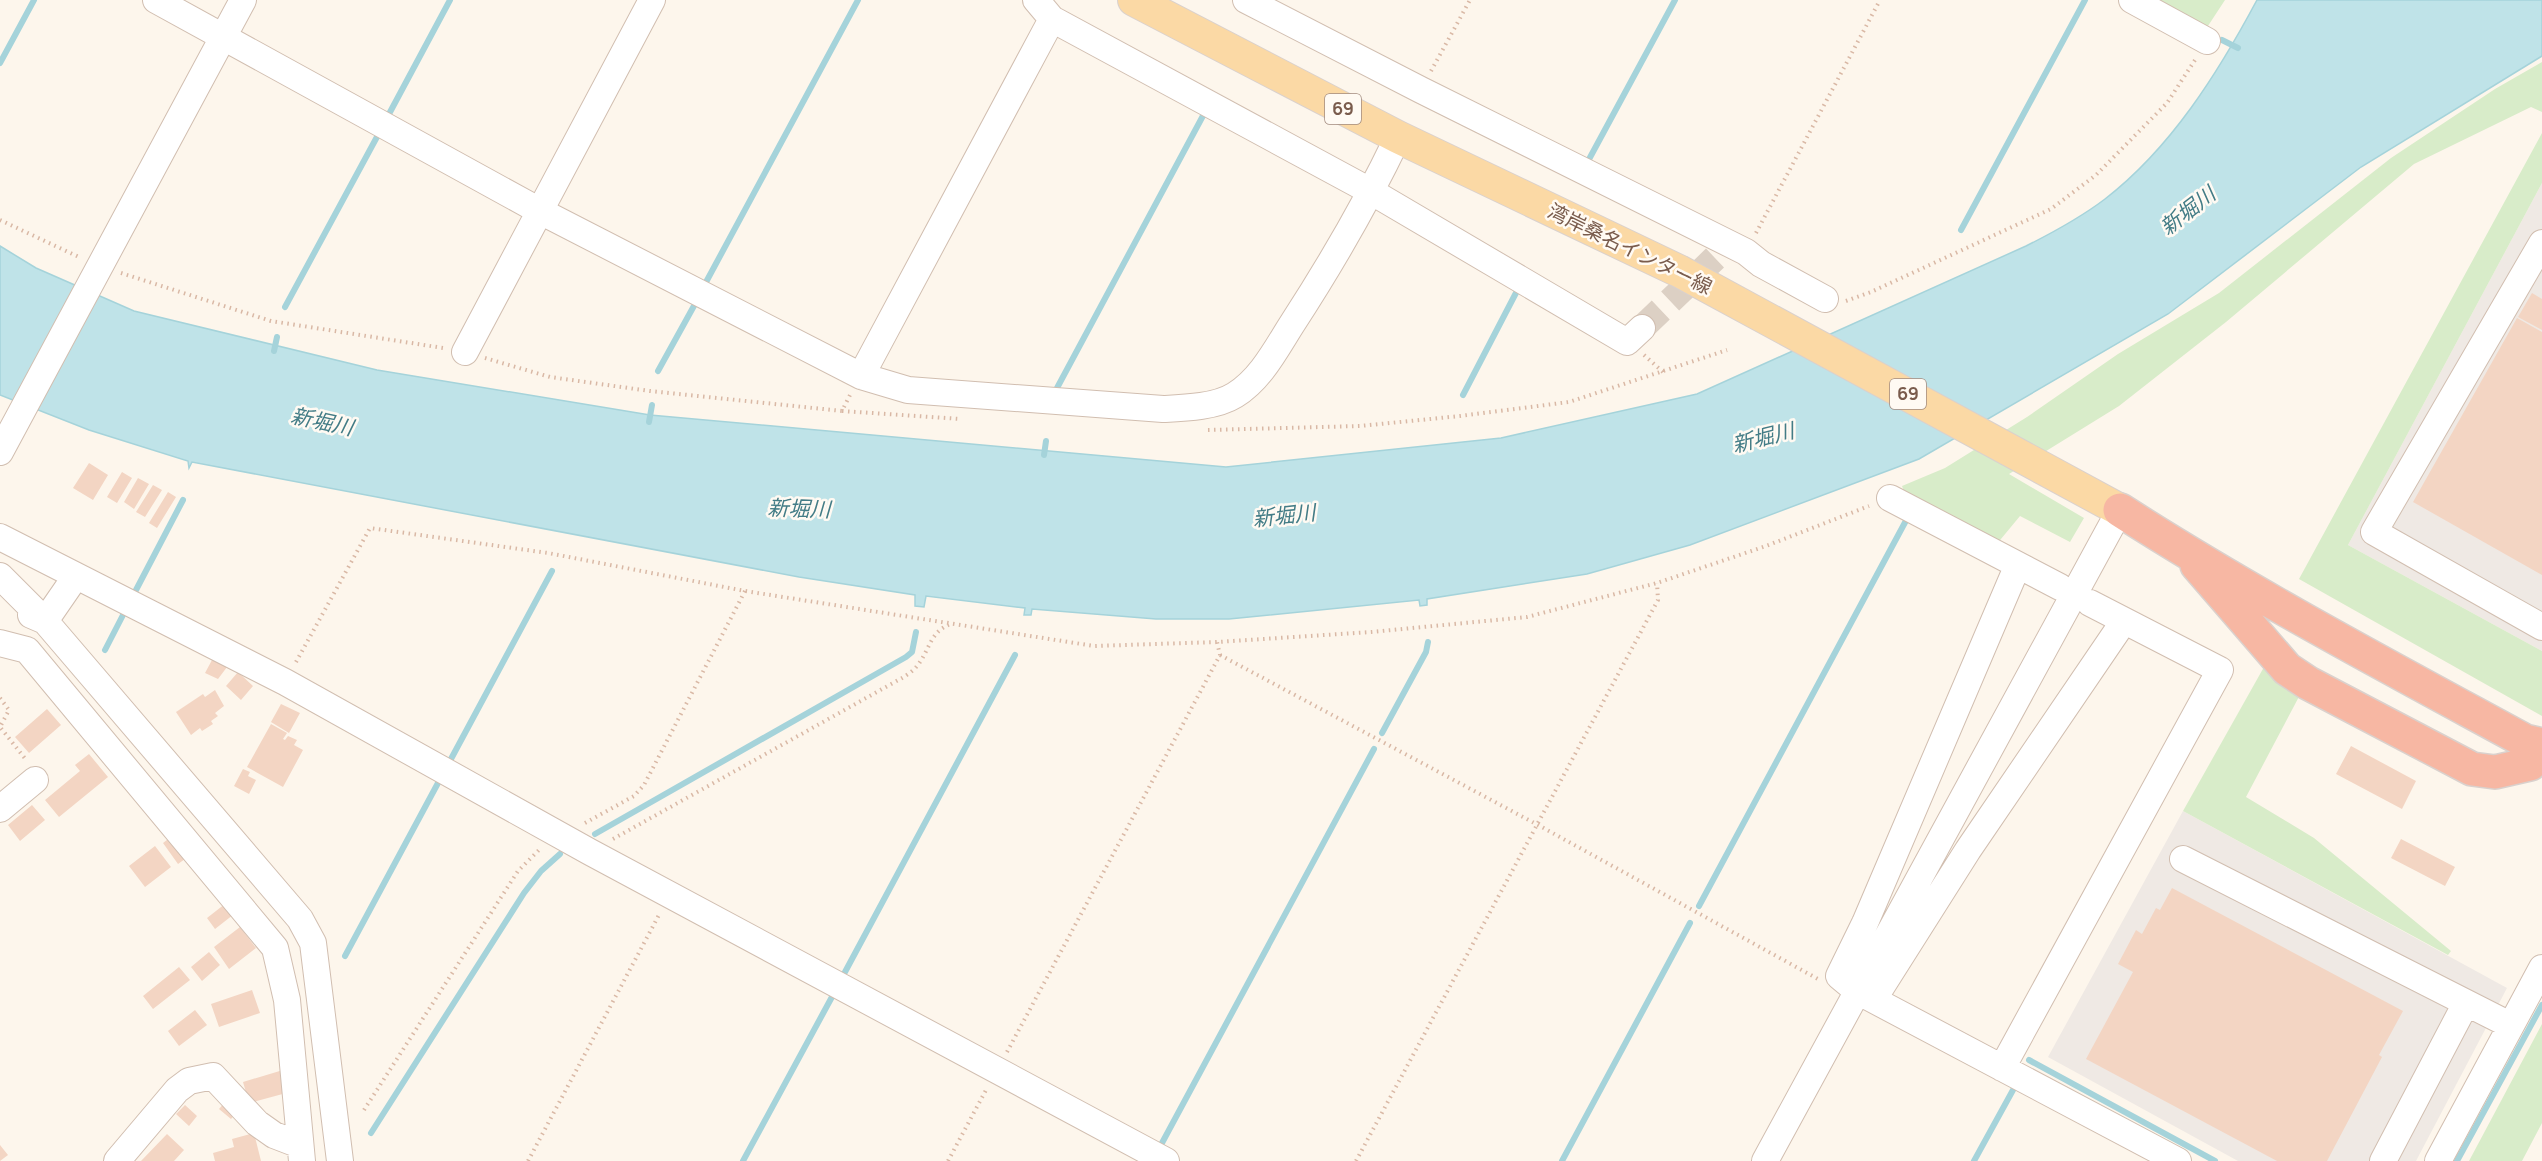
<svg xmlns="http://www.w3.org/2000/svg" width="2542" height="1161" viewBox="0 0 2542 1161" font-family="Manrope,'Noto Sans JP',sans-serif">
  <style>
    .industrial { fill: #efe9e4 }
    .green { fill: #d8ecc9 }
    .water { fill: #bfe3e8; stroke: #a5d3da; stroke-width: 1.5 }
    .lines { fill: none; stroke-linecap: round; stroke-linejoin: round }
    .stream { stroke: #a5d3da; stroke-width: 6 }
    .building { fill: #f3d5c3 }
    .minor-tunnel { stroke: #dcd0c4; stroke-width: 26; stroke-dasharray: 26 13; stroke-linecap: butt }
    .minor-casing { stroke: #d1beb0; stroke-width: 28 }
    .major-casing { stroke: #dad1cd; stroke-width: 34 }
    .highway-casing { stroke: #dad1cd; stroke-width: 36 }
    .path { stroke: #d9b8a5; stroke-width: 4; stroke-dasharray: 1.5 4.5; stroke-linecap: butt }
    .minor { stroke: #fff; stroke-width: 26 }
    .major { stroke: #fbd9a5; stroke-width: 32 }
    .highway { stroke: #f7b7a3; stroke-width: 33 }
    .labels { text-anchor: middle; stroke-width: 5; stroke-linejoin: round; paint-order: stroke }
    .shield { fill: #fffaf3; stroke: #a28b7f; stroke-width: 1.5 }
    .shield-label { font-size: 18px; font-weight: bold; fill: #7a5c4d }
    .street-label { font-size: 20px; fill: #7a5c4d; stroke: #fffaf3 }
    .water-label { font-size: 21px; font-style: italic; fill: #437c86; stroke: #fffaf3 }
  </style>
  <rect width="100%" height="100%" fill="#fdf6ec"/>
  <path class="industrial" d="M2542,183V651L2348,545Z
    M2183,811L2507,988L2416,1161H2238L2048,1057Z"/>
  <path class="green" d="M2154,0H2225L2206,29Z
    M2542,62V112L2531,107L2414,164L2226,322L2119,406L2009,474L2084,518L2070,542L2020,516L1996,545L1905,494L1902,486L1945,468L2027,417L2118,354L2219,293L2391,158L2495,89Z
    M2542,133V183L2348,545L2542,651V716L2299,579Z
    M2264,667L2302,691L2246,797L2314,838L2451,951L2448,955L2183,811Z
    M2542,1024V1123L2522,1161H2469Z"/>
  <path class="water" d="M2257,0H2542V56L2361,167L2168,314L1919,459L1690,545L1587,574L1427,599V605L1420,606L1419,600L1229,619H1156L1032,609L1031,615H1024L1025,608L926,596L924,607L915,606V595L799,577L192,462L189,468L188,461L89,430L0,395V246L36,268L134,311L377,370L650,415L1226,467L1501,438L1697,394L2026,246C2054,232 2080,218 2105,199C2171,148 2218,73 2257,0Z"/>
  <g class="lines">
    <path class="stream" d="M2222,40L2238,48
      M0,63L34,0
      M389,114L450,0
      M1587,163L1675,0
      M1961,230L2085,0
      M705,284L858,0
      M285,307L378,135
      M274,351L277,337
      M658,371L695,304
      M1057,388L1205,112
      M1463,395L1518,289
      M649,422L652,405
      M1044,455L1046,441
      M136,590L183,500
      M105,650L123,615
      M1382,733L1426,652L1428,642
      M451,759L552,571
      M595,834L906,657L912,652L916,632
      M1699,906L1909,515
      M345,956L438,783
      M845,972L1015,655
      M2029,1060L2215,1161
      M371,1133L524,893L541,871L560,854
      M1162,1143L1374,749
      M743,1161L833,995
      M1562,1161L1690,923
      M1974,1161L2013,1090
      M2457,1161L2542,1005"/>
  </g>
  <path class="building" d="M2532,293L2542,299V330L2518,317Z
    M2517,318L2542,332V575L2413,502Z
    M89,463L108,475L93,500L73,488Z
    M122,472L132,478L117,503L107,497Z
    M138,478L149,484L134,509L124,502Z
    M153,485L162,490L145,517L136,512Z
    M168,492L176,497L157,528L149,523Z
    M212,660L227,667L218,679L205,673Z
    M238,672L253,686L241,700L226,686Z
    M215,690L224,706L215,713L218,716L211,721L213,724L202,731L200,728L191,735L176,712L203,694L205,697Z
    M281,704L300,713L289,733L271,722Z
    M47,709L61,725L29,753L15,737Z
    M271,724L287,733L283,739L285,740L288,736L297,740L294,745L303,750L283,787L247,767Z
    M2351,746L2416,781L2402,809L2336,774Z
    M89,754L108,777L59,817L45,800L80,771L75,765Z
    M243,769L250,772L248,776L256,780L249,794L234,786Z
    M32,805L45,820L20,841L8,825Z
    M176,833L192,854L178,864L163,843Z
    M2401,839L2455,867L2445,886L2391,858Z
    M155,846L171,867L145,887L129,866Z
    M2172,888L2403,1011L2379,1055L2382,1057L2327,1161H2277L2086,1059L2133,972L2118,964L2136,930L2142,934L2156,908L2160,910Z
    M230,900L238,911L215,929L207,918Z
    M240,927L256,948L229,969L214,947Z
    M209,952L220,965L202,981L191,967Z
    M179,967L190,980L153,1009L143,996Z
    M252,990L260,1013L219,1027L211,1004Z
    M195,1010L207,1025L179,1046L168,1031Z
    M283,1070L290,1092L249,1103L243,1082Z
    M226,1101L238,1111L231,1119L219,1109Z
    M185,1105L197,1116L189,1126L176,1114Z
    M254,1133L261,1161H215L213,1153L234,1147L232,1139Z
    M167,1134L184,1150L174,1161H141Z
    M0,1145L8,1155L0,1161Z"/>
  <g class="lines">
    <path class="minor-tunnel" d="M1642,328L1715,258"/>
    <defs>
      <path id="minor" d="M156,0L538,210L861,376L908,390L1163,409C1185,408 1216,407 1235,395C1261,379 1276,349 1292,324C1331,264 1367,202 1398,137
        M1036,0L1052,19L1372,192L1627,342L1642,328
        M1246,0L1421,90L1746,252L1761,264L1825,299
        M2132,0L2207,41
        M2542,243L2374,532L2542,627
        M465,352L652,0
        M861,376L1052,19
        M0,452L243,0
        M1890,498L2060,587
        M0,537L285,682L590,852L1166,1161
        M2017,567L1865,923L1839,976L1857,991L2178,1161
        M0,576L45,621L300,919L313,943L340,1161
        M31,615L45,621L76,576
        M0,643L27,650L275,948L287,1000L302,1161
        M0,809L35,780
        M2183,859L2510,1025
        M1857,991L1880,989L1968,850L2124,621
        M2002,1068L2220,670L2090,603
        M117,1161L177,1090L189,1081L213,1076L257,1123L274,1135L300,1145
        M1765,1161L2120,510
        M2383,1161L2466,1003
        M2438,1161L2542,968"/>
      <path id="major" d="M1134,0L1398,137L1679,271L2120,510"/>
      <path id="highway" d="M2120,510C2251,594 2389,667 2525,741L2542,745
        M2197,565L2287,669L2308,683L2472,769L2495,772L2530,764"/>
    </defs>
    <use href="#minor" class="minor-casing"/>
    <use href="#major" class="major-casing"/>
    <use href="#highway" class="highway-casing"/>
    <path class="path" d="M1431,71L1470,0
      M0,220L81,258
      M1756,233L1880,0
      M121,273L271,321L443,348
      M1846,301L1871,292L2051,209L2096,175L2167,103L2195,60
      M1644,355L1663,372
      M485,358L550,377L650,391L842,411L850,395
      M842,411L961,419
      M1208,430L1360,426L1460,416L1569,402L1727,350
      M1220,655L1538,825L1818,979
      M296,662L370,528L548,553L745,591L1094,646L1217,642L1371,632L1527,617L1657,583L1766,546L1869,506
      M0,698L9,710L0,727L27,761
      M585,823L634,796L644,785L745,591
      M613,839L902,678C907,675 913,671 917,666C930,650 930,631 951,624
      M1007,1052L1220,655L1217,642
      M364,1110L518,871L539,850
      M528,1161L660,913
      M948,1161L986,1090
      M1356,1161L1658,600L1657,583"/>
    <use href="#minor" class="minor"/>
    <use href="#major" class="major"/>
    <use href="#highway" class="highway"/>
  </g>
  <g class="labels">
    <g class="shield">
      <rect x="1325" y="94" width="36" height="30" rx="4.5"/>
      <rect x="1890" y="379" width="36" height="30" rx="4.5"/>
    </g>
    <g class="shield-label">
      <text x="1343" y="115">69</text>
      <text x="1908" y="400">69</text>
    </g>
    <g class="street-label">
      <text transform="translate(1630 249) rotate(26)" y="7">湾岸桑名インター線</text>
    </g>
    <g class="water-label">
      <text transform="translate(2188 211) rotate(-38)" y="7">新堀川</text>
      <text transform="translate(322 422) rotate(12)" y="7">新堀川</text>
      <text transform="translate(1763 438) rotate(-14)" y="7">新堀川</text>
      <text transform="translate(799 509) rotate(2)" y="7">新堀川</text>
      <text transform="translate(1284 516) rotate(-6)" y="7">新堀川</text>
    </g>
  </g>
</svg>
